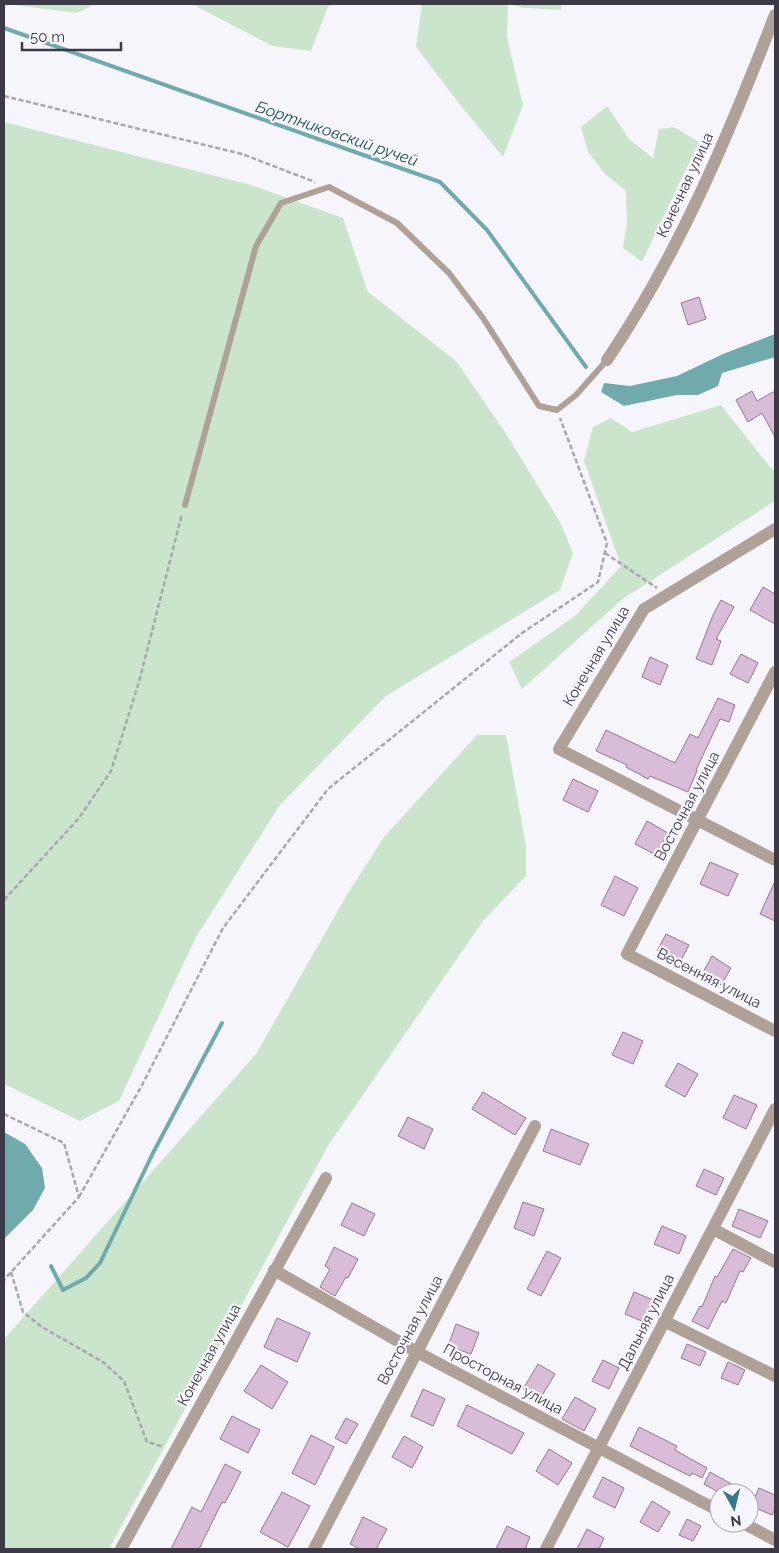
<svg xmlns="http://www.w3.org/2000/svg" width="779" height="1553" viewBox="0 0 779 1553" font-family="Raleway,sans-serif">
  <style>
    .green { fill: #cbe5cc }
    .water { fill: #70aaac }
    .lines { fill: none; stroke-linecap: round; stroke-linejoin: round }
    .stream { stroke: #70aaac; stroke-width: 4 }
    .building { fill: #d8bcd8; stroke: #927892 }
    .path { stroke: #a9a6b0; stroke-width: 2.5; stroke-dasharray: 5 2.5; stroke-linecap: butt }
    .lane { stroke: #b0a198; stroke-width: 6 }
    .street { stroke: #b0a198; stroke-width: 12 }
    .labels { text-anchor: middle; stroke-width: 4.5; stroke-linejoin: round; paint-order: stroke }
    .street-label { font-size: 15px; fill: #3d3947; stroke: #f7f5fc }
    .water-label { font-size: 16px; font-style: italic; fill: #1c5052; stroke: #f7f5fc }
  </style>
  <rect width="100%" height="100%" fill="#f7f5fc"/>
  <path class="green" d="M8,4H96L76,13Z
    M192,4H333L328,7L311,51L272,46Z
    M422,4H561V10L525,8L508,4L507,37L523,105L503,157L461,106L416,47Z
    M607,106L629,139L653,158L659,129L674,127L699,142L642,262L623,248L627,223L626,191L605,174L588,152L581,127Z
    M4,122L251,185L343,218L368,292L456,361L505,432L560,522L573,553L560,590L386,696L280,805L196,937L119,1101L80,1121L4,1084Z
    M721,405L770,467L775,470V501L624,598L522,689L509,662L575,616L621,566L584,461L593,427L611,418L632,432Z
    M477,735H506L526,846V876L483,921L329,1144L109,1549H4V1339L256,1054L348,893L384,837Z"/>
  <path class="water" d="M775,334V357L722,373L718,386L698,395H677L624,406L601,392L604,383L630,386L677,376L723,354Z
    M4,1132L25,1144L42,1168L45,1188L33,1210L4,1239Z"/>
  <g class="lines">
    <path class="stream" d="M4,28L440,182L487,230L586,367
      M51,1266L63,1290L86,1278L100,1263L153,1153L222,1023"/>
  </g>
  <path class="building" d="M699,297L706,319L688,325L681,303Z
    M752,391L757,401L775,391V437L762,413L748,422L736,400Z
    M763,587L775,594V624L750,610Z
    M721,600L734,607L716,639L721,641L712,665L696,659L713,615Z
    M741,654L758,663L748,683L730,674Z
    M650,657L668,665L660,685L642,677Z
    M718,698L735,705L729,722L720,719L696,770L697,771L688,792L650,776L648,779L626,767L627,765L596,751L606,730L675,763L690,734L698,738Z
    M573,779L598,791L588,812L563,800Z
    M647,821L668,833L656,855L635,844Z
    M710,862L738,874L728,896L700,884Z
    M615,876L638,888L624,916L601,905Z
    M775,881V921L760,914Z
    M666,934L689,945L680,962L657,951Z
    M712,956L731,968L721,985L702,974Z
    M623,1032L643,1041L633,1064L612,1055Z
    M678,1063L698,1074L685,1097L665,1086Z
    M483,1092L526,1118L515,1135L472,1109Z
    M734,1095L757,1105L746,1129L723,1118Z
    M408,1117L433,1129L424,1149L398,1136Z
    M551,1129L589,1144L580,1165L543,1151Z
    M704,1169L724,1178L716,1195L696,1186Z
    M523,1202L544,1209L534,1236L514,1228Z
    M352,1203L375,1214L364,1236L341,1225Z
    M739,1209L768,1221L760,1238L732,1226Z
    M662,1226L686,1236L679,1254L654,1244Z
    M334,1247L358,1259L348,1278L346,1277L335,1296L320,1287L330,1269L325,1266Z
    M733,1249L751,1258L743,1272L740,1271L726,1303L722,1301L708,1329L692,1321L700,1306L702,1307L715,1276L717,1277Z
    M547,1251L561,1258L541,1296L527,1289Z
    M634,1292L653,1300L644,1322L625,1314Z
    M277,1318L310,1333L297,1362L264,1347Z
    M456,1324L479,1333L471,1354L448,1346Z
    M687,1344L706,1352L700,1366L681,1358Z
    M603,1360L619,1368L609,1389L592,1381Z
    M728,1362L745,1370L738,1385L721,1378Z
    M538,1364L555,1374L540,1399L523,1389Z
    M261,1365L288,1382L272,1409L244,1391Z
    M423,1389L445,1399L433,1426L411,1416Z
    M575,1397L596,1409L584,1431L562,1419Z
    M467,1405L524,1433L512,1454L457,1426Z
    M232,1416L260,1430L248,1453L220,1439Z
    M346,1418L358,1424L346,1444L335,1438Z
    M639,1427L677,1446L675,1450L707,1468L702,1478L692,1473L690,1476L630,1446Z
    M311,1435L334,1447L315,1485L292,1473Z
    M404,1436L423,1447L412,1468L392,1457Z
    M549,1449L572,1463L558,1485L536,1471Z
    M225,1464L241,1472L225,1503L222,1502L199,1549H171L192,1507L201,1512Z
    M710,1472L735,1486L732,1493H720L704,1484Z
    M603,1477L624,1488L615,1508L593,1497Z
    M759,1488L775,1495V1508L772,1515L751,1506Z
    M282,1492L310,1506L288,1547L260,1532Z
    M652,1501L670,1512L658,1532L640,1522Z
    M363,1517L387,1529L376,1549H360L350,1544Z
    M687,1519L701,1526L693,1541L679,1535Z
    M507,1526L530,1537L525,1549H496Z
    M587,1529L604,1538L599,1549H577Z"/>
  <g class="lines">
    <path class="path" d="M4,96L242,154L315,182
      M605,553L657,588
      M4,900L79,818L111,771L139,682L182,514
      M4,1114L64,1143L79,1197L4,1280
      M79,1197L141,1087L223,928L328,789L522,633L598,582L607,543L560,418
      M11,1272L23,1312L42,1327L103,1362L124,1381L147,1442L164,1447"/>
    <path class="lane" d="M185,505L256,246L281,203L329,187L397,223L449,273L483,318L539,406L557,410L576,395L607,360"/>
    <path class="street" d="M607,360C679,254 729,134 775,15
      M775,529L644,609L559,749L775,860
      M775,672L627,954L775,1031
      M713,1229L775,1262
      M274,1270L417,1352L719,1511
      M664,1321L775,1376
      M743,1523L775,1540
      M121,1549L326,1178
      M314,1549L535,1126
      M546,1549L775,1109"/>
  </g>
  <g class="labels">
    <g class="street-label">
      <text transform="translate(685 185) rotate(-65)" y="5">Конечная улица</text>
      <text transform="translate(596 656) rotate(-59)" y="5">Конечная улица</text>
      <text transform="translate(687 806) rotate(-62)" y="5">Восточная улица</text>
      <text transform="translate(709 978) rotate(27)" y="5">Весенняя улица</text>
      <text transform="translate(646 1322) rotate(-63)" y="5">Дальняя улица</text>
      <text transform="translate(410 1330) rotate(-62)" y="5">Восточная улица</text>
      <text transform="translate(209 1355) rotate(-61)" y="5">Конечная улица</text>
      <text transform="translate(503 1379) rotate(28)" y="5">Просторная улица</text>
    </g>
    <g class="water-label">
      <text transform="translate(337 133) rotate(19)" y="6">Бортниковский ручей</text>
    </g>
  </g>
  <rect width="779" height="1553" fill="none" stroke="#3d3947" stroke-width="10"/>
  <g transform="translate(734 1508) rotate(172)"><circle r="24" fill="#f7f5fc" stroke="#adaab4"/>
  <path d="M0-4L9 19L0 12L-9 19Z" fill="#36778a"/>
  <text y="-8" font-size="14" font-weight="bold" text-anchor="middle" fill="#3d3947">N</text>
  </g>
  <path d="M22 42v8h99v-8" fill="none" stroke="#3d3947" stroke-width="2.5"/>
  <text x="30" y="42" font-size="15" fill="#3d3947" stroke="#f7f5fc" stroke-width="4" paint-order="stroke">50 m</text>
</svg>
